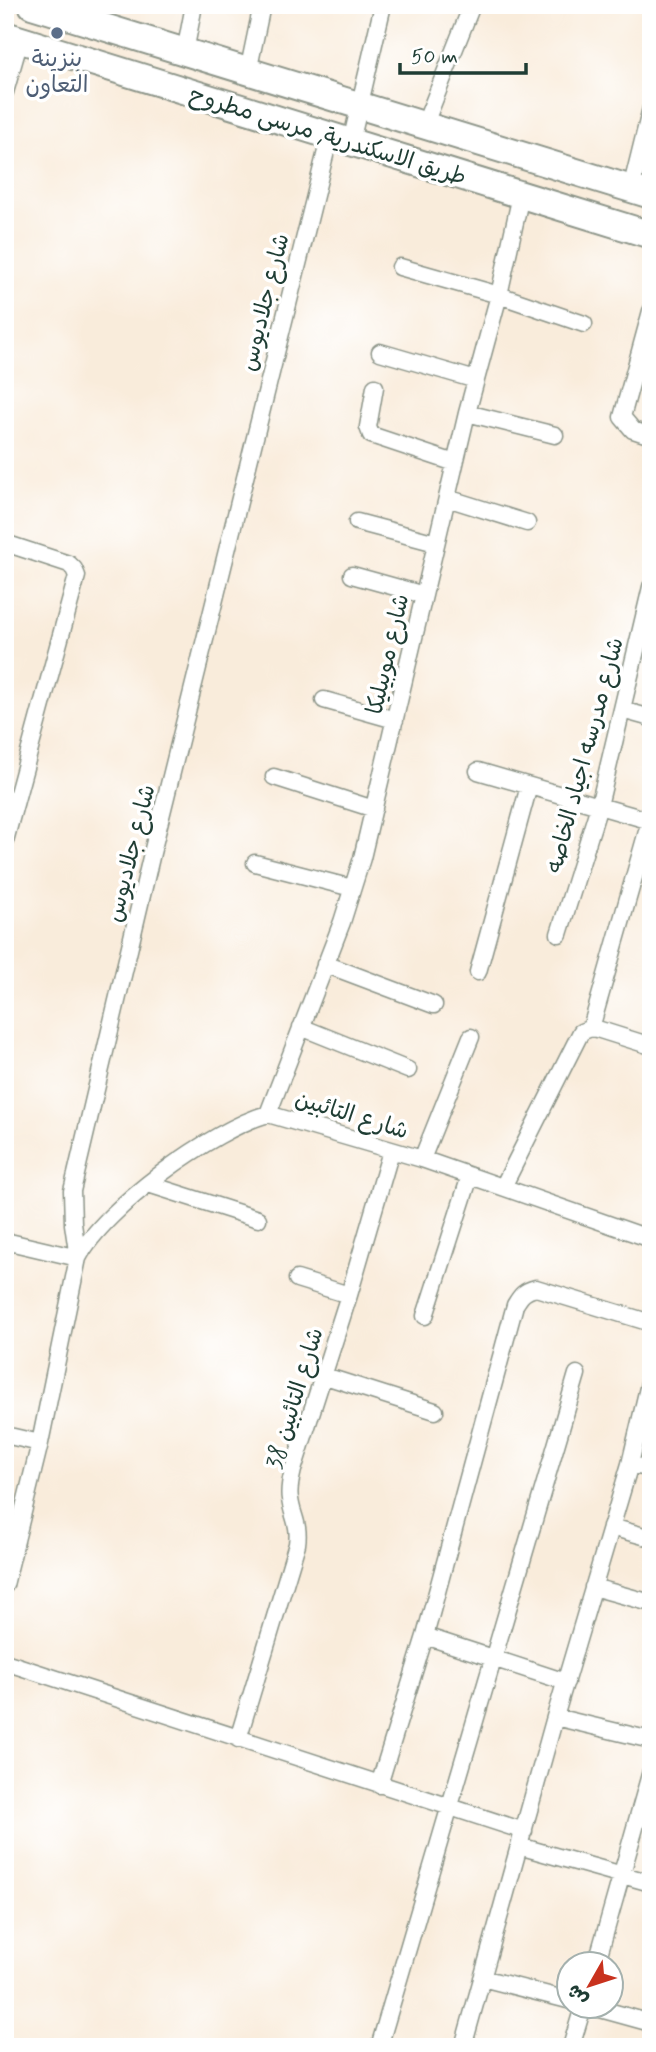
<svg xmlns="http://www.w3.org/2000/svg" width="656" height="2052" viewBox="0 0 656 2052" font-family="Mynerve,'Playpen Sans Arabic',sans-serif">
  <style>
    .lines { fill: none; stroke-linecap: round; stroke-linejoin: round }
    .minor-casing { stroke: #8c9488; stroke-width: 19 }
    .primary-casing { stroke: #8c9488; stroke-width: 30 }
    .minor { stroke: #fff; stroke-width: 16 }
    .primary { stroke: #fff; stroke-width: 26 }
    .service-dot { fill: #5c6f8a; stroke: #fff; stroke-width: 2.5 }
    .labels { text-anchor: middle; stroke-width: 7; stroke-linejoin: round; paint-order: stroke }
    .service-label { font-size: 23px; fill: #4e5e75; stroke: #fff }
    .street-label { font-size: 23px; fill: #1f3d34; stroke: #fff }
  </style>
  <rect width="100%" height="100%" fill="#fff"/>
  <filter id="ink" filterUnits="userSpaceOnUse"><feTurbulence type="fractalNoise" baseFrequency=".0143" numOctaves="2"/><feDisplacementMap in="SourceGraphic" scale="14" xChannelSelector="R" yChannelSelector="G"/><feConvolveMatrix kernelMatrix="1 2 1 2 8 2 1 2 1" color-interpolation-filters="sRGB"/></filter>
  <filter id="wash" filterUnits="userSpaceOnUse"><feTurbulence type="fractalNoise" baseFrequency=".00686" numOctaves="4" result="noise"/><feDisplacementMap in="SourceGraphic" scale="28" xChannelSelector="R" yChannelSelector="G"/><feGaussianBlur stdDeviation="1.57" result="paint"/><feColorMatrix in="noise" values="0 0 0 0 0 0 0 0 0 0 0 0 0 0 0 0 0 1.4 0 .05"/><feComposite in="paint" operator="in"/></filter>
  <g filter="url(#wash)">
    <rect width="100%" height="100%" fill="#f9ecdb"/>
  </g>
  <g filter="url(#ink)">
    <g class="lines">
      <defs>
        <path id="minor" d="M185,52L194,5
          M248,72L262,5
          M5,92L20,40
          M424,126L472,5
          M351,142L383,5
          M631,189L651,108
          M400,267L499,295L584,324
          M651,311L622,417L633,430L651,436
          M380,352L476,380
          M375,387L368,427L371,435L455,463
          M467,413L555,435
          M447,498L527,523
          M357,522L436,543
          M5,543L69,564L74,569L77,576L5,841
          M352,575L424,595
          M324,700L395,720
          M622,710L651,718
          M478,771L651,821
          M274,777L374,809
          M255,863L352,888
          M559,934L599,806L651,587
          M325,964L434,1005
          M478,972L529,786
          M301,1027L408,1070
          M591,1028L650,821
          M268,1114L342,922L362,858L467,413L499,295L521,195
          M422,1159L471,1037
          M148,1184L258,1219
          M503,1187L581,1032L591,1028L597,1029L651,1046
          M5,1241L78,1258C104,1208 213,1129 268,1114L422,1159L651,1239
          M297,1279L349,1295
          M425,1316L470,1176
          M325,1376L435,1411
          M5,1435L40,1443
          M630,1464L651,1469
          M611,1527L651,1538
          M5,1585L40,1443L78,1258L73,1224L72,1191L152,853L330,135
          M593,1587L651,1603
          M425,1636L566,1682
          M5,1662L524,1831
          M555,1717L651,1740
          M238,1739L297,1544C300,1524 292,1516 290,1499C288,1489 291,1479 293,1470L349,1295L391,1151
          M379,1785L425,1636L515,1305C521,1295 524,1291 536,1288L651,1323
          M519,1846L651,1883
          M596,1965L651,1771
          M482,1978L568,2000
          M593,2007L651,2023
          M379,2047L577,1374
          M463,2047L555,1717L630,1464L651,1375
          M571,2047L583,2007"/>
        <path id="primary" d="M32,5L651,195
          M5,35L651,235"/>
      </defs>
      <use href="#minor" class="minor-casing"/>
      <use href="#primary" class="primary-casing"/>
      <use href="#minor" class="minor"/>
      <use href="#primary" class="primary"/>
    </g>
  </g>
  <circle class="service-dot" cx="57" cy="33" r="7"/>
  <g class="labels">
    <g class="service-label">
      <text x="57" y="66">بنزينة<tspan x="57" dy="26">التعاون</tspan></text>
    </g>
    <g class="street-label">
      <text transform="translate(328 135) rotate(17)" y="8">طريق الاسكندرية, مرسى مطروح</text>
      <text transform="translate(264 302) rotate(-76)" y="8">شارع جلاديوس</text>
      <text transform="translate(387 654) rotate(-77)" y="8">شارع موبيليكا</text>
      <text transform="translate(584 755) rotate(-75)" y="8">شارع مدرسه اجياد الخاصه</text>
      <text transform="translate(130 853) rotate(-76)" y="8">شارع جلاديوس</text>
      <text transform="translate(352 1114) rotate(17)" y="8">شارع التائبين</text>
      <text transform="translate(294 1398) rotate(-73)" y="8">شارع التائبين 38</text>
    </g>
  </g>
  <rect width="656" height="2052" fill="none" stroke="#fff" stroke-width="28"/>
  <g transform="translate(590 1985) rotate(231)"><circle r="33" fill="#ffffff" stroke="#a5b1ae" stroke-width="2"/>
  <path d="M0-5L12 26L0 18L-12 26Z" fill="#c8321e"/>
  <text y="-10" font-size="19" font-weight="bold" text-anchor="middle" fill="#1f3d34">ش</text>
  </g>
  <path d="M400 63v10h126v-10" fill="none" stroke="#1f3d34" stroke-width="3.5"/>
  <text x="411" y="63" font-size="21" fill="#1f3d34" stroke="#ffffff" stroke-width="5" paint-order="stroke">50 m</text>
</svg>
